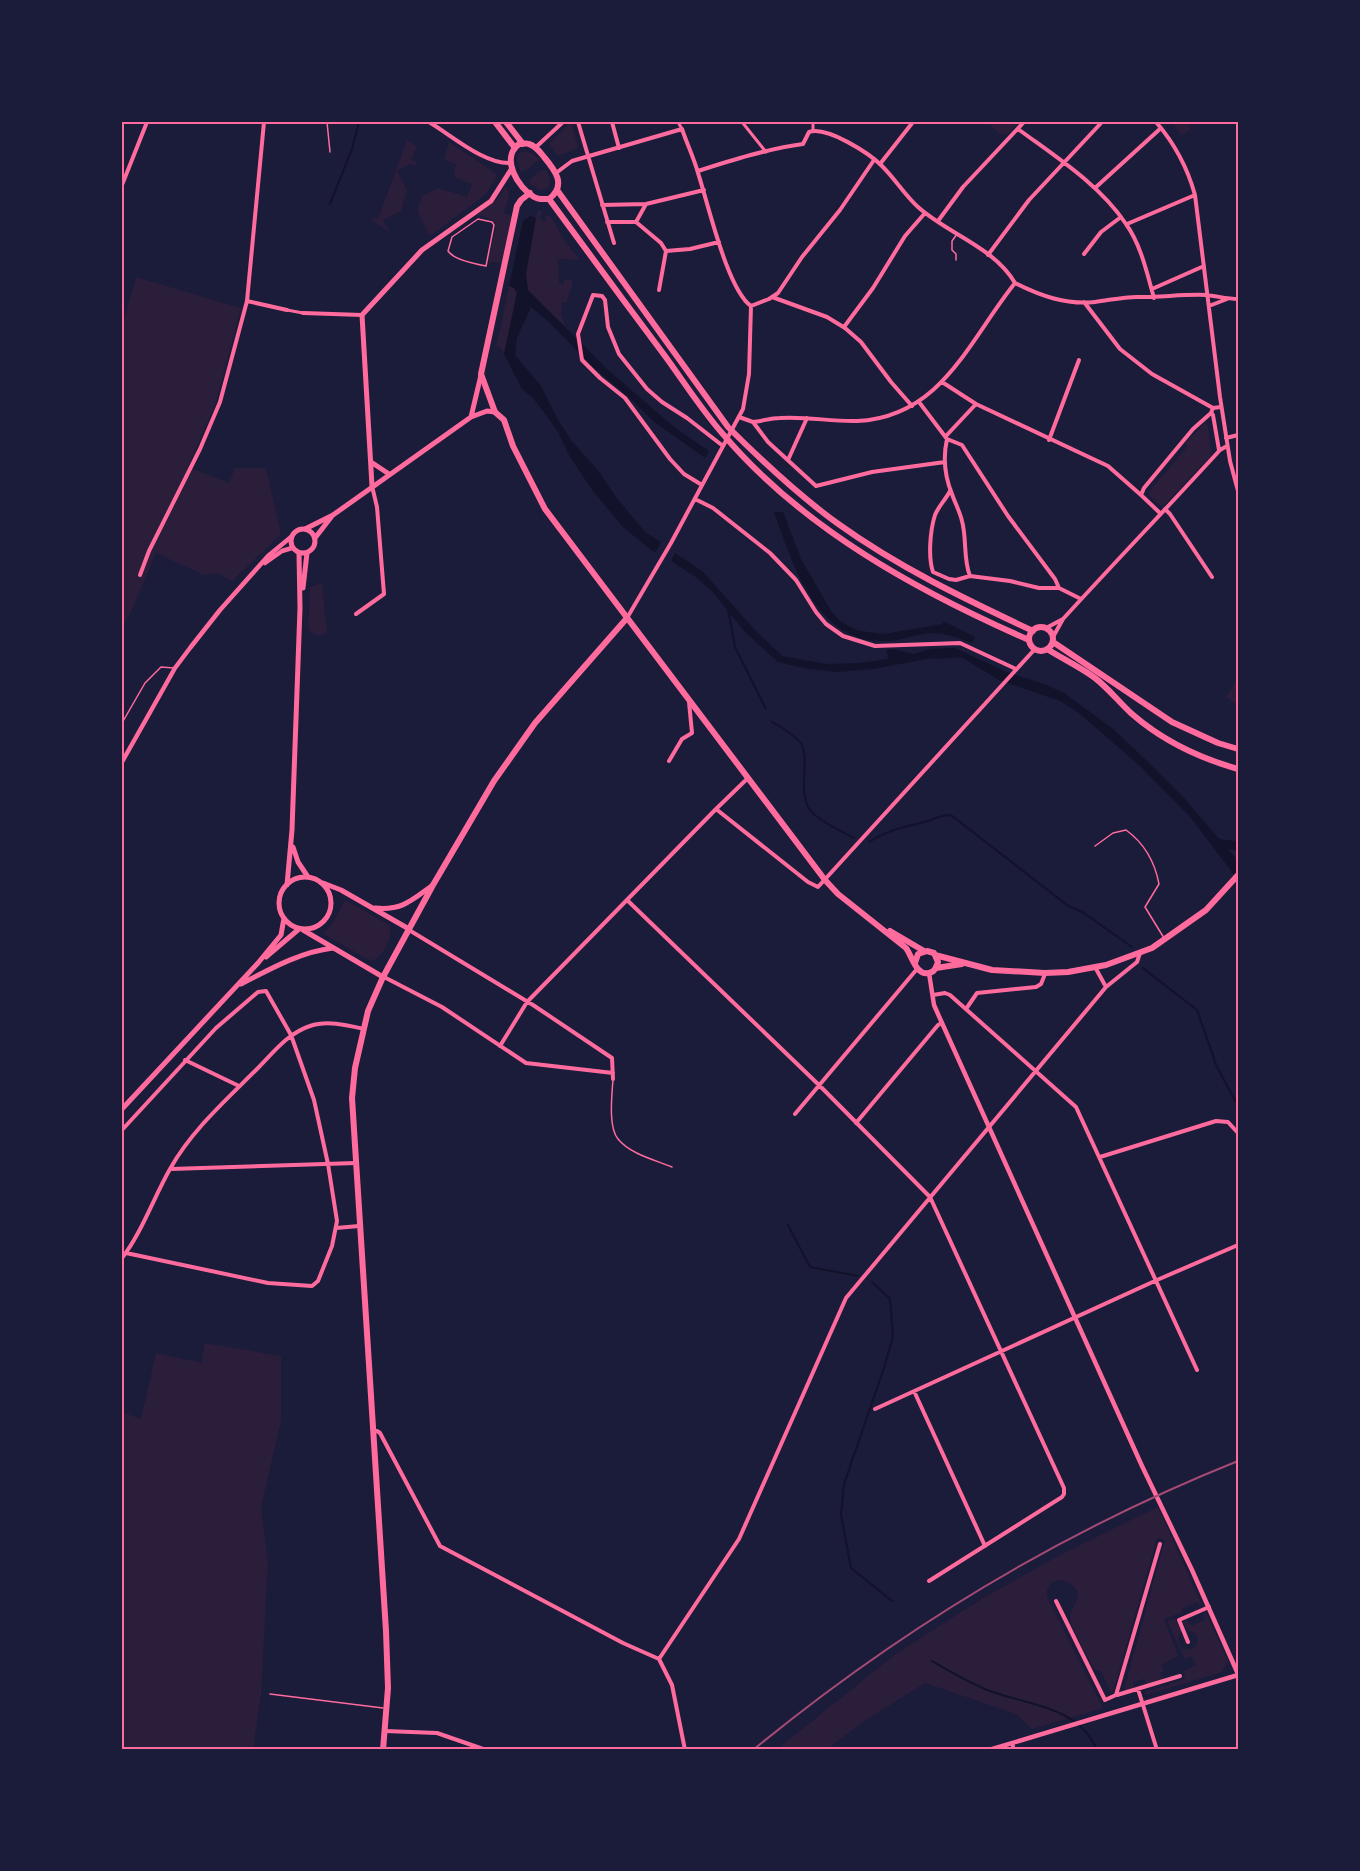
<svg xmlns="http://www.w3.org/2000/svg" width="1360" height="1871" viewBox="0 0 1360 1871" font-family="Figtree,sans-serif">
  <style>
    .green { fill: #2a1e3b }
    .water { fill: #12122b }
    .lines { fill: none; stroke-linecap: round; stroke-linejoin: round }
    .stream { stroke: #12122b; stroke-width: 2 }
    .canal { stroke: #12122b; stroke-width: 9 }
    .service { stroke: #ff6b9d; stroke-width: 1.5 }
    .pedestrian { stroke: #ff6b9d; stroke-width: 3 }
    .minor { stroke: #ff6b9d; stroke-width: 4 }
    .tertiary { stroke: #ff6b9d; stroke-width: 4.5 }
    .secondary { stroke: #ff6b9d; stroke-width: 5 }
    .primary { stroke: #ff6b9d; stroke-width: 6 }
    .rail { stroke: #a44b75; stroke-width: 2 }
    .neatline { fill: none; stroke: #ff6b9d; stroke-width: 2 }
  </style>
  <rect width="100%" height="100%" fill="#1b1b3a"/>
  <path class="green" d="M571,122L578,148L558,156L549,144Z
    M987,122H1020L1006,135L1004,133L1001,135Z
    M1172,122H1187L1191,130L1181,135Z
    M407,140L417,147L411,160L417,162L416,166L410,164L397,171L407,190L401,211L383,220L390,233L372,220V217L378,219Z
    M449,142L498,175L486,194L430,236L417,211L422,196L438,188L467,197L472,184L456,178L453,172L456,164L444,160Z
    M525,151L533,154L540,159L528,169L521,172L517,161L518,154Z
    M546,170C551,180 553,189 540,190L528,182L539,171Z
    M505,187L508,190L509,197L504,213L512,216L503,264L488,261L496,227C495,217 484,217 476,215L497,200Z
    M538,210L542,211L540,220L545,221L546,214L551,217L565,241L580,260L558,259L559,283L564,284V280H572C573,289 568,294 567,302H562L561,314L565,326C554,316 533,302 527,289C522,278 534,223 538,210Z
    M136,277L241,308L215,405L188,467L229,483L235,468H266L281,534L232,581L217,573L204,575L156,553L131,612L122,625V328Z
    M509,286L514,288L517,293L504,354L501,348L496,347Z
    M1205,423L1208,426L1211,456L1163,506H1161L1149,495V492L1187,447L1185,443Z
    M322,583L327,634C319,635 313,636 308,629L310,587Z
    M1238,679V705L1226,697Z
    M345,900L389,925C394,938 383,957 371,961L323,934L333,923Z
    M204,1343L281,1356V1421L261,1508L268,1561L261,1695L253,1749H122V1412L141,1419L156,1353L202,1363Z
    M1158,1507L1202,1605L1199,1606L1197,1602L1182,1609L1183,1612L1164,1619L1178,1656L1161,1665L1164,1671L1160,1673L1163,1679L1146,1685L1144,1679L1133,1682V1688L1123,1693L1165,1540L1157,1538L1114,1689L1111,1693L1101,1671L1095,1670C1089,1659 1071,1629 1070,1618C1070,1607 1083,1599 1075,1588C1065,1574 1044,1580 1047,1597L1103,1708L1032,1729L1016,1714L925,1683L863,1722L827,1749L776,1750L897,1653L985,1597L1060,1555Z
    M1206,1613L1228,1661L1222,1672L1146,1695L1145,1692L1185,1679L1183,1671L1196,1665L1192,1656L1185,1659L1167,1621L1175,1619L1181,1631C1178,1639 1177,1644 1184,1650H1189L1196,1646L1198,1640L1196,1634L1187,1630L1183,1622L1187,1620L1191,1626L1205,1620L1203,1614Z"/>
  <path class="water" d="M530,216L536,218L526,274L528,290L607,369L675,428L709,451L705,458L653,421L631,399L593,367L550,323L531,307L517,338L515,355L541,386L558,420L572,441L600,473L616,497L645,532L661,542L655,553L623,527L593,491L570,457L558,432L546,415L533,398L522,389L504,354L517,293L514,288L509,286L523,221Z
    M774,512H783L801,559L831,611L839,620L850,627L860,631L884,634L942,624L943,621L975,637L972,643C956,637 940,631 923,634C910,636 900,641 886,641C817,644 793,565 774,512Z
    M675,553L703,572L754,629L782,656L827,664L859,663L888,659L886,650L894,649L913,654L931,649L955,648L1004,671L1044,684L1064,693L1112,728L1147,761L1184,798L1238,861V880L1191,818L1140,766L1079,713L1060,701L999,680L961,657L940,659L932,658L873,669L837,672L808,669L778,662L745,632L711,590L697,578L671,561Z"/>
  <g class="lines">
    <path class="stream" d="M330,204L352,149L359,122
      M728,608L735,647L766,709
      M772,722C781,727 797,736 802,745C810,763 797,791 810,810C815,818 844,833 854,838
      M869,842C891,828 904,828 928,821C936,818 941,815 951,815L1067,905L1084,913L1132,947
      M1143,968L1197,1010L1217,1067L1238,1106
      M788,1225L810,1267L858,1276
      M872,1282L890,1299L893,1336L884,1368L844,1484L841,1515L851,1568L892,1601
      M932,1661C951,1672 969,1683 990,1691C1030,1706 1078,1706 1097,1750"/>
    <path class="canal" d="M1216,843L1238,846"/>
    <path class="service" d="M327,122L330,152
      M478,219L492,222L494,225L486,266C475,264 454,260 448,251L452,237Z
      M956,260V254L952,250V241L957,234
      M122,723L145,683L161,667L174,668
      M1095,846L1113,833L1126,830C1144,843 1155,863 1159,884L1145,907L1164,938
      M613,1079C612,1095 608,1127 618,1139C630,1154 655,1160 672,1167
      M270,1694L383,1708"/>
    <path class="pedestrian" d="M678,122L682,129
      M742,122L766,152
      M813,131V122
      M287,310L303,313"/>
    <path class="minor" d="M429,122C451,135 485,165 511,163
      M578,122L614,243
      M612,122L619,148
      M1156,122C1175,144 1187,166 1195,195L1220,397L1230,461L1238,491
      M1018,129C1056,157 1099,184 1126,224C1141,245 1147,273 1154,298
      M536,147L563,122
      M880,164L913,122
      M698,171C732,160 767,149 803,144L809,132C827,126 869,153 882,166C895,179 905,195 918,207C948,234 994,247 1015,283
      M556,173L572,161L682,129C687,144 694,158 698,173C708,203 727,289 751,306
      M122,185L147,122
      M1095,188L1161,128
      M646,204L704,190
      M602,205L646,204L636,222H607
      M938,221L963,187L1024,122
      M636,222L661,243L666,251
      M1127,224L1195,195
      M666,251L690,249L719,242
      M1084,254L1101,232L1121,217
      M988,255L1029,200L1102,122
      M1015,283C1041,296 1066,305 1095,302C1111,300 1126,296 1141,297C1163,297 1185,294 1206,295C1217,296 1227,299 1238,299
      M1152,289L1204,266
      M659,290L666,251
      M772,297L827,317L845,328L861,342L891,382L912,406
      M247,301L287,310
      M1084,302L1120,349L1152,374L1213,408L1221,407
      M751,306L769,299L778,293L802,257L840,210L874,160
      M1209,306L1227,299
      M303,313L362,315
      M844,327L873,288L905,236L925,213
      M942,382L976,404L1108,466L1141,495
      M919,402L947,439C943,457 945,477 952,494C955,503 960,512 962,521C967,539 963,559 970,576
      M1211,413L1213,415L1219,450
      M739,417L753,422L768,442L816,486L872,472L945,462
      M753,422C762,421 771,418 780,418C806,416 832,422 857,421C942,417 969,340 1015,283
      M946,436L976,404
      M1226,438L1238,435
      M947,439L962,445L1008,516L1055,579L1059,588
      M1049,440L1079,360
      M788,460L807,418
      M702,485L684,474L670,459L625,398L600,378L582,360L578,334L593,295L602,296L605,300L608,327L619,354L647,389L662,402L687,418L723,446
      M950,491C946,499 938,507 935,515C930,531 928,557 933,572L949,579L956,580L970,576L1010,581L1039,588H1059L1081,599
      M695,499L713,508L770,553L796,580L816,612L826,624L843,636L875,646L960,643L1016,669
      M1165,509L1170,514L1212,577
      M1160,513L1141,495L1144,488L1193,429L1211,413L1213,408
      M140,575L149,551L200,449L220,402L247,301L264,122
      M356,614L384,594L377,507L372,486
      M627,618L671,543L743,409L749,374L751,306
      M1046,628L1063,619
      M1053,637L1063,619C1115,562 1168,507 1220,450L1227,446
      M669,761L682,739L692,733L689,702
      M716,809L808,882L818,887L1035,649
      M627,900L820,1086L930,1197L1064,1488V1494L1062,1497L929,1581
      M409,930L533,1005L612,1058L613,1079
      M1095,967L1106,987
      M384,977L442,1007L526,1063L613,1073
      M933,995L945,993L950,995L1076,1107L1197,1370
      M966,1009L977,993L1036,987L1041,984L1045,974
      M500,1046L527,1002L716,809L748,778
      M185,1060L239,1086
      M795,1114L917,969
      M856,1123L938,1025L942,1023
      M122,1130L216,1028L258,992L266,991L291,1035L314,1100L328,1164L337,1221L332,1246L318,1281L312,1286L268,1283L126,1253
      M1100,1157L1216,1121L1228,1122L1238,1133
      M171,1169L356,1163
      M336,1228L359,1226
      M122,1258C141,1234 154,1197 170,1169C191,1131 226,1100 257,1069C273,1053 288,1033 310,1026C327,1020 347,1025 364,1029
      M914,1391L985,1546
      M875,1409L1157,1280L1238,1245
      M373,1431H377L380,1433L440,1546L623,1643L659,1659L672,1685L685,1750
      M1056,1601L1105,1700L1116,1695L1160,1544
      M1188,1642L1179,1620L1209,1607
      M659,1659L739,1539L846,1298L1106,987L1137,962L1140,953
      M1138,1689L1157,1750
      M1117,1695L1180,1676
      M385,1731L437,1733L486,1750
      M1012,1743L1014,1750"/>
    <path class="tertiary" d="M265,563L282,551L292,548
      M122,762L175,668L190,648L220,610L268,556L291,537
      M929,973L934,1005L942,1023L1142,1466L1192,1570L1238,1674
      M989,1750L1238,1675"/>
    <path class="secondary" d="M471,417L481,375
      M371,462L389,474
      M372,486L362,315L422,250L491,201L512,168
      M291 541a12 12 0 1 1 24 0a12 12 0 1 1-24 0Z
      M305,529L333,515L471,417L487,411L495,412
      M315,538L332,516
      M303,588L307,553
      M293,847L298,862L308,877
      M279 903a26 26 0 1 1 52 0a26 26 0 1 1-52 0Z
      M323,883L341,890L409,929
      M287,885L292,830L300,608L299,554
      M375,908C402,911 412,900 433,885
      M303,930L383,977
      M266,957L299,929
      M241,984C270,969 300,952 333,948
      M122,1109L258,963L281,935L284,918"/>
    <path class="primary" d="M495,122L515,148
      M506,122L523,144
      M519,144C522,144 526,143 529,144C536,146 540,152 544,157C555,170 567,185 549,199C544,199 539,200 534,197C518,188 500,158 519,144Z
      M557,190L728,427C762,461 798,495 837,523C898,567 965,599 1033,631
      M530,193L521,200L517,206L481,374L495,412L504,420L513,446L545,509L825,880L838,894L906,948C912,956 916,976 929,973C935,972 936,967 938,962L934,953L927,951L918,954L915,963
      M549,199C587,251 626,304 665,356C684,382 701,409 722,433C802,528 917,591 1029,640
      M1029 639a12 12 0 1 1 24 0a12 12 0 1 1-24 0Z
      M1053,642L1172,722L1218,743L1238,749
      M1047,649C1063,659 1080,667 1095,678C1108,688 1119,702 1132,714C1163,741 1199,758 1238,769
      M890,931L924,951
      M935,955L992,970L1045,973L1068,972L1106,965L1152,948L1206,910L1238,875
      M936,968L962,964
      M383,1750L388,1688L386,1631L352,1098L355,1068L368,1011L383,977L433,885L494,781L535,723L627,618"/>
    <path class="rail" d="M753,1750C899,1630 1063,1531 1238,1461"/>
  </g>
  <rect width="1360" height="1871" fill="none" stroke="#1b1b3a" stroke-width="246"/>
  <rect x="123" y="123" width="1114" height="1625" class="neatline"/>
</svg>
